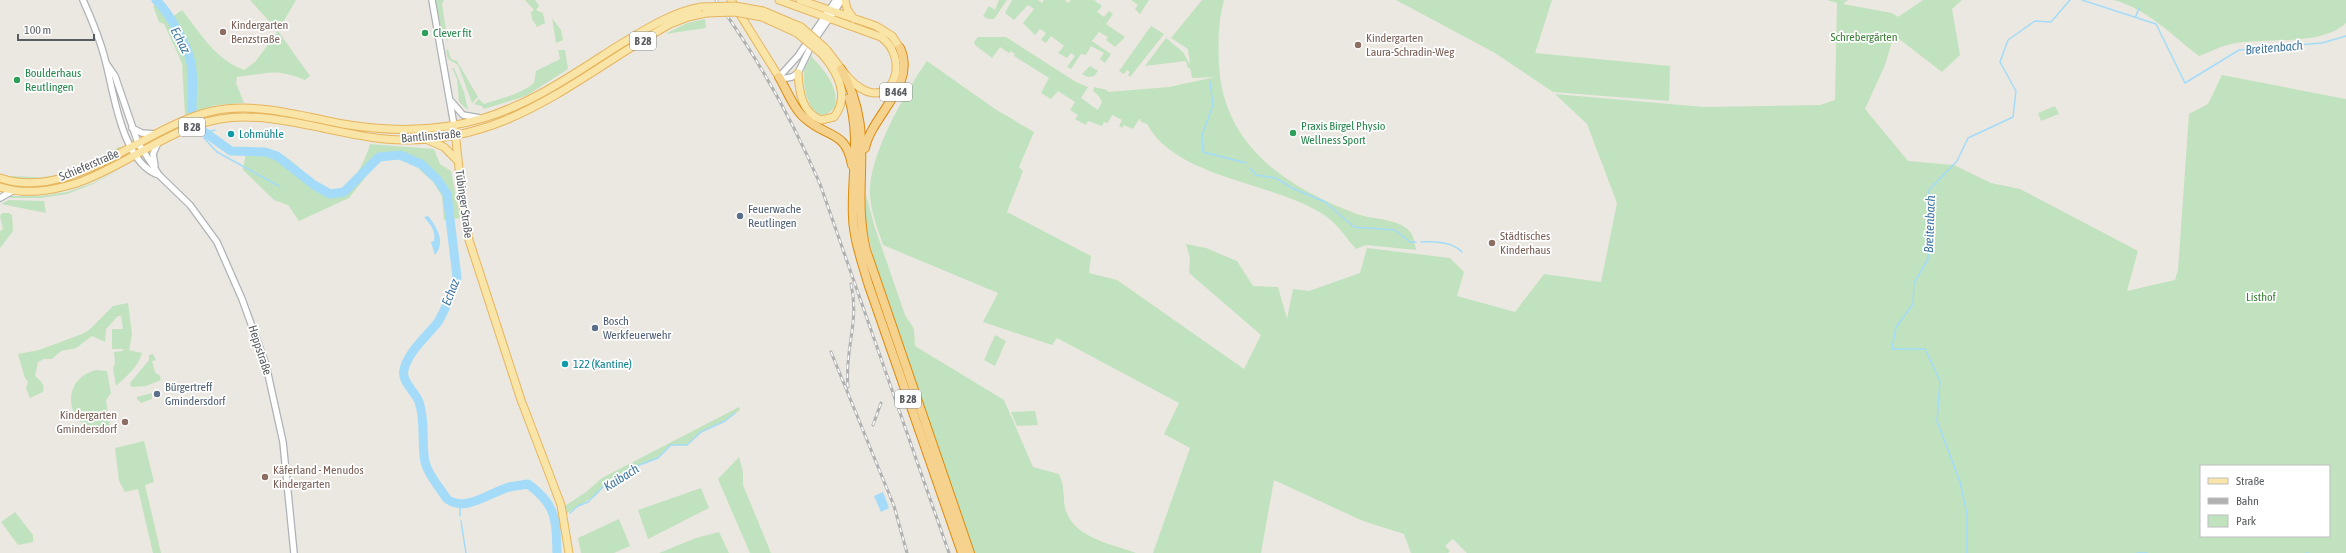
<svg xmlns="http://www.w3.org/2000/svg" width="2346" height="553" viewBox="0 0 2346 553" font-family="'Asap Condensed',sans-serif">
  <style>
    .green { fill: #c1e2be; fill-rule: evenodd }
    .water { fill: #a3dbf9 }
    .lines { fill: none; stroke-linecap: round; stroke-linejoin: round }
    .stream { stroke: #a3dbf9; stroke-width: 1.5 }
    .river { stroke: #a3dbf9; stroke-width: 9 }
    .minor-casing { stroke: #aeb2b6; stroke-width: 8 }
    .major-casing { stroke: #e7b55e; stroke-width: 9 }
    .highway-casing { stroke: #dd8b0f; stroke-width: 10 }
    .minor { stroke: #fff; stroke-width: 5.5 }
    .major { stroke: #f9e5a8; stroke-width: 7 }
    .highway { stroke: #f5d28e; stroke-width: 8 }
    .rail-casing { stroke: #b0b1b1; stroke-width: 3 }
    .rail { stroke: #fff; stroke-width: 1.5; stroke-dasharray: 4.5; stroke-linecap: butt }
    .major-bridge-casing { stroke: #e7b55e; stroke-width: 9; stroke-linecap: butt }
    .major-bridge { stroke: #f9e5a8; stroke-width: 7 }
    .education-dot { fill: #8d6e63; stroke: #fff; stroke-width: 1.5 }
    .leisure-dot { fill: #2e9e5b; stroke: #fff; stroke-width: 1.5 }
    .culture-dot { fill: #0f9aa8; stroke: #fff; stroke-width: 1.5 }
    .service-dot { fill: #5c6f8a; stroke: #fff; stroke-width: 1.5 }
    .labels { text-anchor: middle; stroke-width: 3.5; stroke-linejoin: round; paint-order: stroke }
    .shield { fill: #fff; stroke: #8b8e90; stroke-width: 1 }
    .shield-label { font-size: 11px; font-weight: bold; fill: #595d61 }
    .education-label { font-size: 12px; fill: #785e54; stroke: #fff; text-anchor: start }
    .leisure-label { font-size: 12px; fill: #27864d; stroke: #fff; text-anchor: start }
    .park-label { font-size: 12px; fill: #3c8039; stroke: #fff }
    .culture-label { font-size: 12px; fill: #0d838f; stroke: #fff; text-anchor: start }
    .street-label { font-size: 12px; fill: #595d61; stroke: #fff }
    .service-label { font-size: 12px; fill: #4e5e75; stroke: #fff; text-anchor: start }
    .water-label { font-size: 13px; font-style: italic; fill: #4177a1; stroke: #fff }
  </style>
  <rect width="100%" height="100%" fill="#ebe8e1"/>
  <path class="green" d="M250,0H296L278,31L310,76L305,80C274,67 267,74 237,77L236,83L244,103L216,105L185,115L182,63L164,24L159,22L153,6L160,3L171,18L182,10C201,34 215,59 244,70L255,62L278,31Z
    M435,0H444L442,4L448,43L441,27Z
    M525,0H535L539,6L536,10L543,13L545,23L537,27L532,19L531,12L534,10Z
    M999,0H1007L994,19H988L983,16L989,6L995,10Z
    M1012,0H1038L1042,3L1044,0H1065L1068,3L1071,0H1094L1102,6L1097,12L1104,17L1109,11L1113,14L1106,24L1125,37L1115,47L1106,40L1108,37L1099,32L1092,41L1111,54L1105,63L1100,59L1104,53L1091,46L1086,55L1081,54L1071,69L1067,67L1075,56L1071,53L1067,58L1058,53L1064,46L1051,36L1046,43L1041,40L1046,33L1040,29L1035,35L1023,23L1034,9L1028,5L1014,20L1005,13Z
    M1131,0H1149L1140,14L1135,9L1138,5Z
    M1202,0H1224C1218,22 1218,44 1219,66C1224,147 1288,188 1357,214C1374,220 1400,218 1411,233C1414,237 1415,245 1416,250L1366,245L1356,249C1347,239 1338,225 1327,217C1279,182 1177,180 1147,124L1141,122L1140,118L1133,129L1124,125L1122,128L1119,126L1122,120L1112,115L1108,123L1104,122L1102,126L1088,121L1086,125L1075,119L1078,115L1070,110L1075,102L1058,91L1051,99L1041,93L1049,78L1014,56L1015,54L1011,51L1009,53L1000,47L992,58L975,45L974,42L978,37H1006L1076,82L1088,87L1081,98L1098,110L1102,102L1099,96L1093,91L1094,87L1107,90L1108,92L1169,87L1215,77L1192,78L1190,68H1188L1186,61L1145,66L1166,38L1183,52L1190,65L1188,49L1171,38Z
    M1396,0H1552L1535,53L1670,66L1669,101L1553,92L1495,53Z
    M1827,0H1848L1843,4L1892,13L1898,17L1923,0H1962L1952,9L1960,55L1942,72L1894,35L1885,65L1865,109L1908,161L1954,165L1991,183L2020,189L2138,251L2127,291L2175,280L2178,270L2189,114L2208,104L2222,75L2346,99V553H1467L1453,539L1445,546L1450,551L1448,553H1411L1404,534L1363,521L1274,480L1261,553H1153L1190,448L1164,434L1179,403L1057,338L1052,345L983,322L998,293L883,245C877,227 869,207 870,188C872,150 905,93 927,61L995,109L1034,132L1019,167L1023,171L1007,212L1091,256L1089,273L1117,280L1244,369L1261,335L1189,273L1190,258L1186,244L1206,248L1237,261L1253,286L1278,287L1287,319L1293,289L1309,291L1360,273L1367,248L1450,258L1464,272L1457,296L1515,312L1544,274L1601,282L1617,203L1587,124L1555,94L1704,107L1820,105L1835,100L1837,3ZM2201,466H2329V536H2201Z
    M2113,0H2346V23C2321,47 2264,37 2231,44C2221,46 2210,52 2199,56C2174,37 2145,7 2113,0Z
    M552,18L561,30L563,40L556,43Z
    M705,19L706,28L665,34L687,23Z
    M1151,26L1164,34L1130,77L1128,75L1130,72L1127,70L1124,74L1119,71Z
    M448,49L451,59L457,61L478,97L472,103L458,65C450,59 448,63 446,51Z
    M558,50H565L568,69L526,96L484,109L482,106L474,104L479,99L484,104C502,98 519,95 534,83L536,71L560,59Z
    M811,56C824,70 839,86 835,107C813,132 802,90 804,73C804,67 809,61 811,56Z
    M1090,66L1098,71L1094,76L1088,77L1082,74Z
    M452,68H454L464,92L468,110L459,102L457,79Z
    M2055,106L2059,114L2041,121L2038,113Z
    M370,144L434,149L440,164L451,171L460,218L444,220L442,196L433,182L418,168L399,158L391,159L382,161L372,169L349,198L299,221L288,205L274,200L243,170L247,147C259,149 275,150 286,157C298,165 307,176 318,185C346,207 364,164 370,144Z
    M118,147H121C90,173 46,182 7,177C11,175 35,178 43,177C69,175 98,162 118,147Z
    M126,166L93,184L67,194L41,198H10V196H41L67,192L93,183Z
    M866,195L875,228L905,315L914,329L915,346L1004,400L1033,467L1059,474C1066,489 1062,499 1066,511C1075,538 1112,544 1136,553H973L879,280L865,222Z
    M9,200L44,201L46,213L1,204Z
    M2,213H9L12,215L13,231L0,248V231L3,229L0,216Z
    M128,303L132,334L129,350L142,353C138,367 127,376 116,386L113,368L115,364L114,352L123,351V349H112V329H123L121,316H118L106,329L105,342L92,336L76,348L61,351L52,359H44L38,362L35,376C41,381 45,384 43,392L30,398L26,388L28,382L25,378L18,354L39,350L82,334L89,330L113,306Z
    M995,335L1006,341L995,366L984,360Z
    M153,354L156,360L152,361L155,372L160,376L161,380L146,386L131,387L130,383L149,360V355Z
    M97,370L107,371L111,393L106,400L110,429C66,437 56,378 97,370Z
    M152,393V399L141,403L137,399V397Z
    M739,407L740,410L725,421L702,432L687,445H671L658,458L634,467L623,478L603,487L595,496L564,515L565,506L586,492L602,478Z
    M1035,411L1038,425L1017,426L1011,412Z
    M144,441L154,482L145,485L161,553H153L138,489L125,492L119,481L115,448Z
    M739,457L743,472V485L771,553H750L718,479Z
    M701,488L709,508L648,539L638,510Z
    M15,512L33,535V542L18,545L1,522Z
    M619,519L630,546L614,553H581L578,538Z
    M719,532L729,553H659L696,538Z"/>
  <path class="water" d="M428,216C437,227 446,242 435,255L431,242L434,241C436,231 431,225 424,217Z
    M883,492L889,508L881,512L874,496Z"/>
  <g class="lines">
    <path class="stream" d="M2082,0L2156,24L2185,83L2239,50L2322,43L2346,36
      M2136,16L2139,8
      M1210,82L1213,105L1202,135L1203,152L1246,163
      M207,132L215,130
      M204,138L217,152L279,186
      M1250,168L1256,175L1276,178L1292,188L1325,202L1354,227L1395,230L1410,242H1416
      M1421,242C1435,241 1453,242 1462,252
      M570,513L578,506L588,502L603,487L623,478L634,467L658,458L671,445H687L701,432L725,421L735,413
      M460,516V503
      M461,521L466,553
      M1967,553V514L1960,482L1937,421L1940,381L1925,349H1892L1896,327L1913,304L1914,283L1928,259L1929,190L1957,161L1968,138L2013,117L2016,91L2000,62L2008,40L2035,21L2051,22L2070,0
      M2137,553H2147
      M2306,553H2308"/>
    <path class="river" d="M156,0C168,11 188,46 191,63C194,78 192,94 192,110
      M200,129L231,151L265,152L277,156L314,185L330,194L344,192L379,157L400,155L421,164L437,179L447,194L457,277C455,287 443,314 438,322C427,336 411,349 405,366C399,381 414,389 419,402C426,422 421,442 425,462C428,475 440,488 447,499C466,513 490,492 509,487C515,486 522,485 528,484C557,505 556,520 557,553"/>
    <defs>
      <path id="minor" d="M83,0C92,20 101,42 106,63C114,95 123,164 159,175
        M432,0L454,125
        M106,63L115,76L138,143L159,175L190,205L217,242L242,299L266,365L283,442L294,553
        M779,77L798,56L836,0
        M781,79L792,77L798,73L813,42L842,0
        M450,100L463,115L480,118
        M132,128L142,133L156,134
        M155,166L153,154L157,145
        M0,198L14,190"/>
      <path id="major" d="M731,0L779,77
        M779,0L881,37C910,58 894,107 862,89C846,80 837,61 825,48
        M800,0L876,26L892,36L900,48
        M845,0L847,9L854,19
        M763,11L801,27
        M762,17L797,33
        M798,73C799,92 802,113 821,120L834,117C851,95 836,70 821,53
        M455,131L463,206L469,240L522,403
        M428,140L444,147L458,161
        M0,178C72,203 146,125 213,111C256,102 301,116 343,124C390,132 438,132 484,118C533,103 574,74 616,47C643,31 669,13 701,7
        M0,187C26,195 51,191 77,183C124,167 171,127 220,119C270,110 333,134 385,139C505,149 574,78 670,24L688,17L706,13
        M523,405L561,505L569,553"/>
      <path id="highway" d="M841,69C878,133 850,184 866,250L970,553
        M779,77C787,90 794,110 806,119C827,138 846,130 852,165
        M849,98C861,138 851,177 853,218C854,240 862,262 868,283L962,553
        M865,148C872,115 917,85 900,48"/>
    </defs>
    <use href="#minor" class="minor-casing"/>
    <use href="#major" class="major-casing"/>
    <use href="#highway" class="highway-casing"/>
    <use href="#minor" class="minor"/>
    <use href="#major" class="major"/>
    <use href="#highway" class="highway"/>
    <defs>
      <path id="rail" d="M716,0C758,58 792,119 820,184L949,553
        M831,352L894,506L907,553
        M848,387C844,350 860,322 851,284
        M873,425L881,403"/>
    </defs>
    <use href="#rail" class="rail-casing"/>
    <use href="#rail" class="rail"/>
    <defs>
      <path id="major-bridge" d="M701,7L735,6L763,11
        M706,13L735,12L762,17
        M801,27L825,48
        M797,33L821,53"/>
    </defs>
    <use href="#major-bridge" class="major-bridge-casing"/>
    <use href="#major-bridge" class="major-bridge"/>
  </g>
  <g class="education-dot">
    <circle cx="223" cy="32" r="4"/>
    <circle cx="1358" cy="45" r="4"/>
    <circle cx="1492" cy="243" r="4"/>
    <circle cx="125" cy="422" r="4"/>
    <circle cx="265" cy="477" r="4"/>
  </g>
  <g class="leisure-dot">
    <circle cx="425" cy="33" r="4"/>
    <circle cx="17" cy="80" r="4"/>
    <circle cx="1293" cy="133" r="4"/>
  </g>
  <g class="culture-dot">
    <circle cx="231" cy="134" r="4"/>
    <circle cx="565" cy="364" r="4"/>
  </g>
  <g class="service-dot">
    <circle cx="740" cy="216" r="4"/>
    <circle cx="595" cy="328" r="4"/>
    <circle cx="157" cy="394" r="4"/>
  </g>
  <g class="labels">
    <g class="shield">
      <rect x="630" y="32" width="26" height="18" rx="3"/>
      <rect x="880" y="83" width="32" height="18" rx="3"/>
      <rect x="179" y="118" width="26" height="18" rx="3"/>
      <rect x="895" y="390" width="26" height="18" rx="3"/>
    </g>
    <g class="shield-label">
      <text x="643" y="45">B 28</text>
      <text x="896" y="96">B 464</text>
      <text x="192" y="131">B 28</text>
      <text x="908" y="403">B 28</text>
    </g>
    <g class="education-label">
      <text x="231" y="29">Kindergarten<tspan x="231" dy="14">Benzstraße</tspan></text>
      <text x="1366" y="42">Kindergarten<tspan x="1366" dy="14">Laura-Schradin-Weg</tspan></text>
      <text x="1500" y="240">Städtisches<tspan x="1500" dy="14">Kinderhaus</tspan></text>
      <text x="117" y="419" text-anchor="end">Kindergarten<tspan x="117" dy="14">Gmindersdorf</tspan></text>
      <text x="273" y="474">Käferland - Menudos<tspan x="273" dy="14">Kindergarten</tspan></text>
    </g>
    <g class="leisure-label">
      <text x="433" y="37">Clever fit</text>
      <text x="25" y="77">Boulderhaus<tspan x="25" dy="14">Reutlingen</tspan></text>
      <text x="1301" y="130">Praxis Birgel Physio<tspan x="1301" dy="14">Wellness Sport</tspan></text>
    </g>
    <g class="park-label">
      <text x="1864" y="41">Schrebergärten</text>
      <text x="2261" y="301">Listhof</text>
    </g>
    <g class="culture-label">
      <text x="239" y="138">Lohmühle</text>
      <text x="573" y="368">122 (Kantine)</text>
    </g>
    <g class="street-label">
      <text transform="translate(431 136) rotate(-5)" y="4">Bantlinstraße</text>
      <text transform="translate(89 165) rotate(-23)" y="4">Schieferstraße</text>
      <text transform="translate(464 204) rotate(82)" y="4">Tübinger Straße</text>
      <text transform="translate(260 350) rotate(72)" y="4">Heppstraße</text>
    </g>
    <g class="service-label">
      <text x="748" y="213">Feuerwache<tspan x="748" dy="14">Reutlingen</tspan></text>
      <text x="603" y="325">Bosch<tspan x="603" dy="14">Werkfeuerwehr</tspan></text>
      <text x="165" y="391">Bürgertreff<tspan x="165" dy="14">Gmindersdorf</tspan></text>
    </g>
    <g class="water-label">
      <text transform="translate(181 40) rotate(63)" y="5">Echaz</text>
      <text transform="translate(2274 47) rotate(-5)" y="5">Breitenbach</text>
      <text transform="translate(1929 224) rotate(-88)" y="5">Breitenbach</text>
      <text transform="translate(450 292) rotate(-69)" y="5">Echaz</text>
      <text transform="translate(621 477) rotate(-32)" y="5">Kaibach</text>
    </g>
  </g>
  <rect x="2200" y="465" width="130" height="72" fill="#ffffff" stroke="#bdbec0"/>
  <rect x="2208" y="478" width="20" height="6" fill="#f9e5a8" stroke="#bdbec0"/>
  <text x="2236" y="485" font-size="12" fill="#595d61">Straße</text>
  <rect x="2208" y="498" width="20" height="6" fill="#b0b1b1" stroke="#bdbec0"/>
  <text x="2236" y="505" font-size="12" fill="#595d61">Bahn</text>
  <rect x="2208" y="515" width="20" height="12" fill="#c1e2be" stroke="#bdbec0"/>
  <text x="2236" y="525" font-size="12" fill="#595d61">Park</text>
  <path d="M18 34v6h76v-6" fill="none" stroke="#595d61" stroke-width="2"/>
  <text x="24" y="34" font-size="12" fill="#595d61" stroke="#ffffff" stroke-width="3" paint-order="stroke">100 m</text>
</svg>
